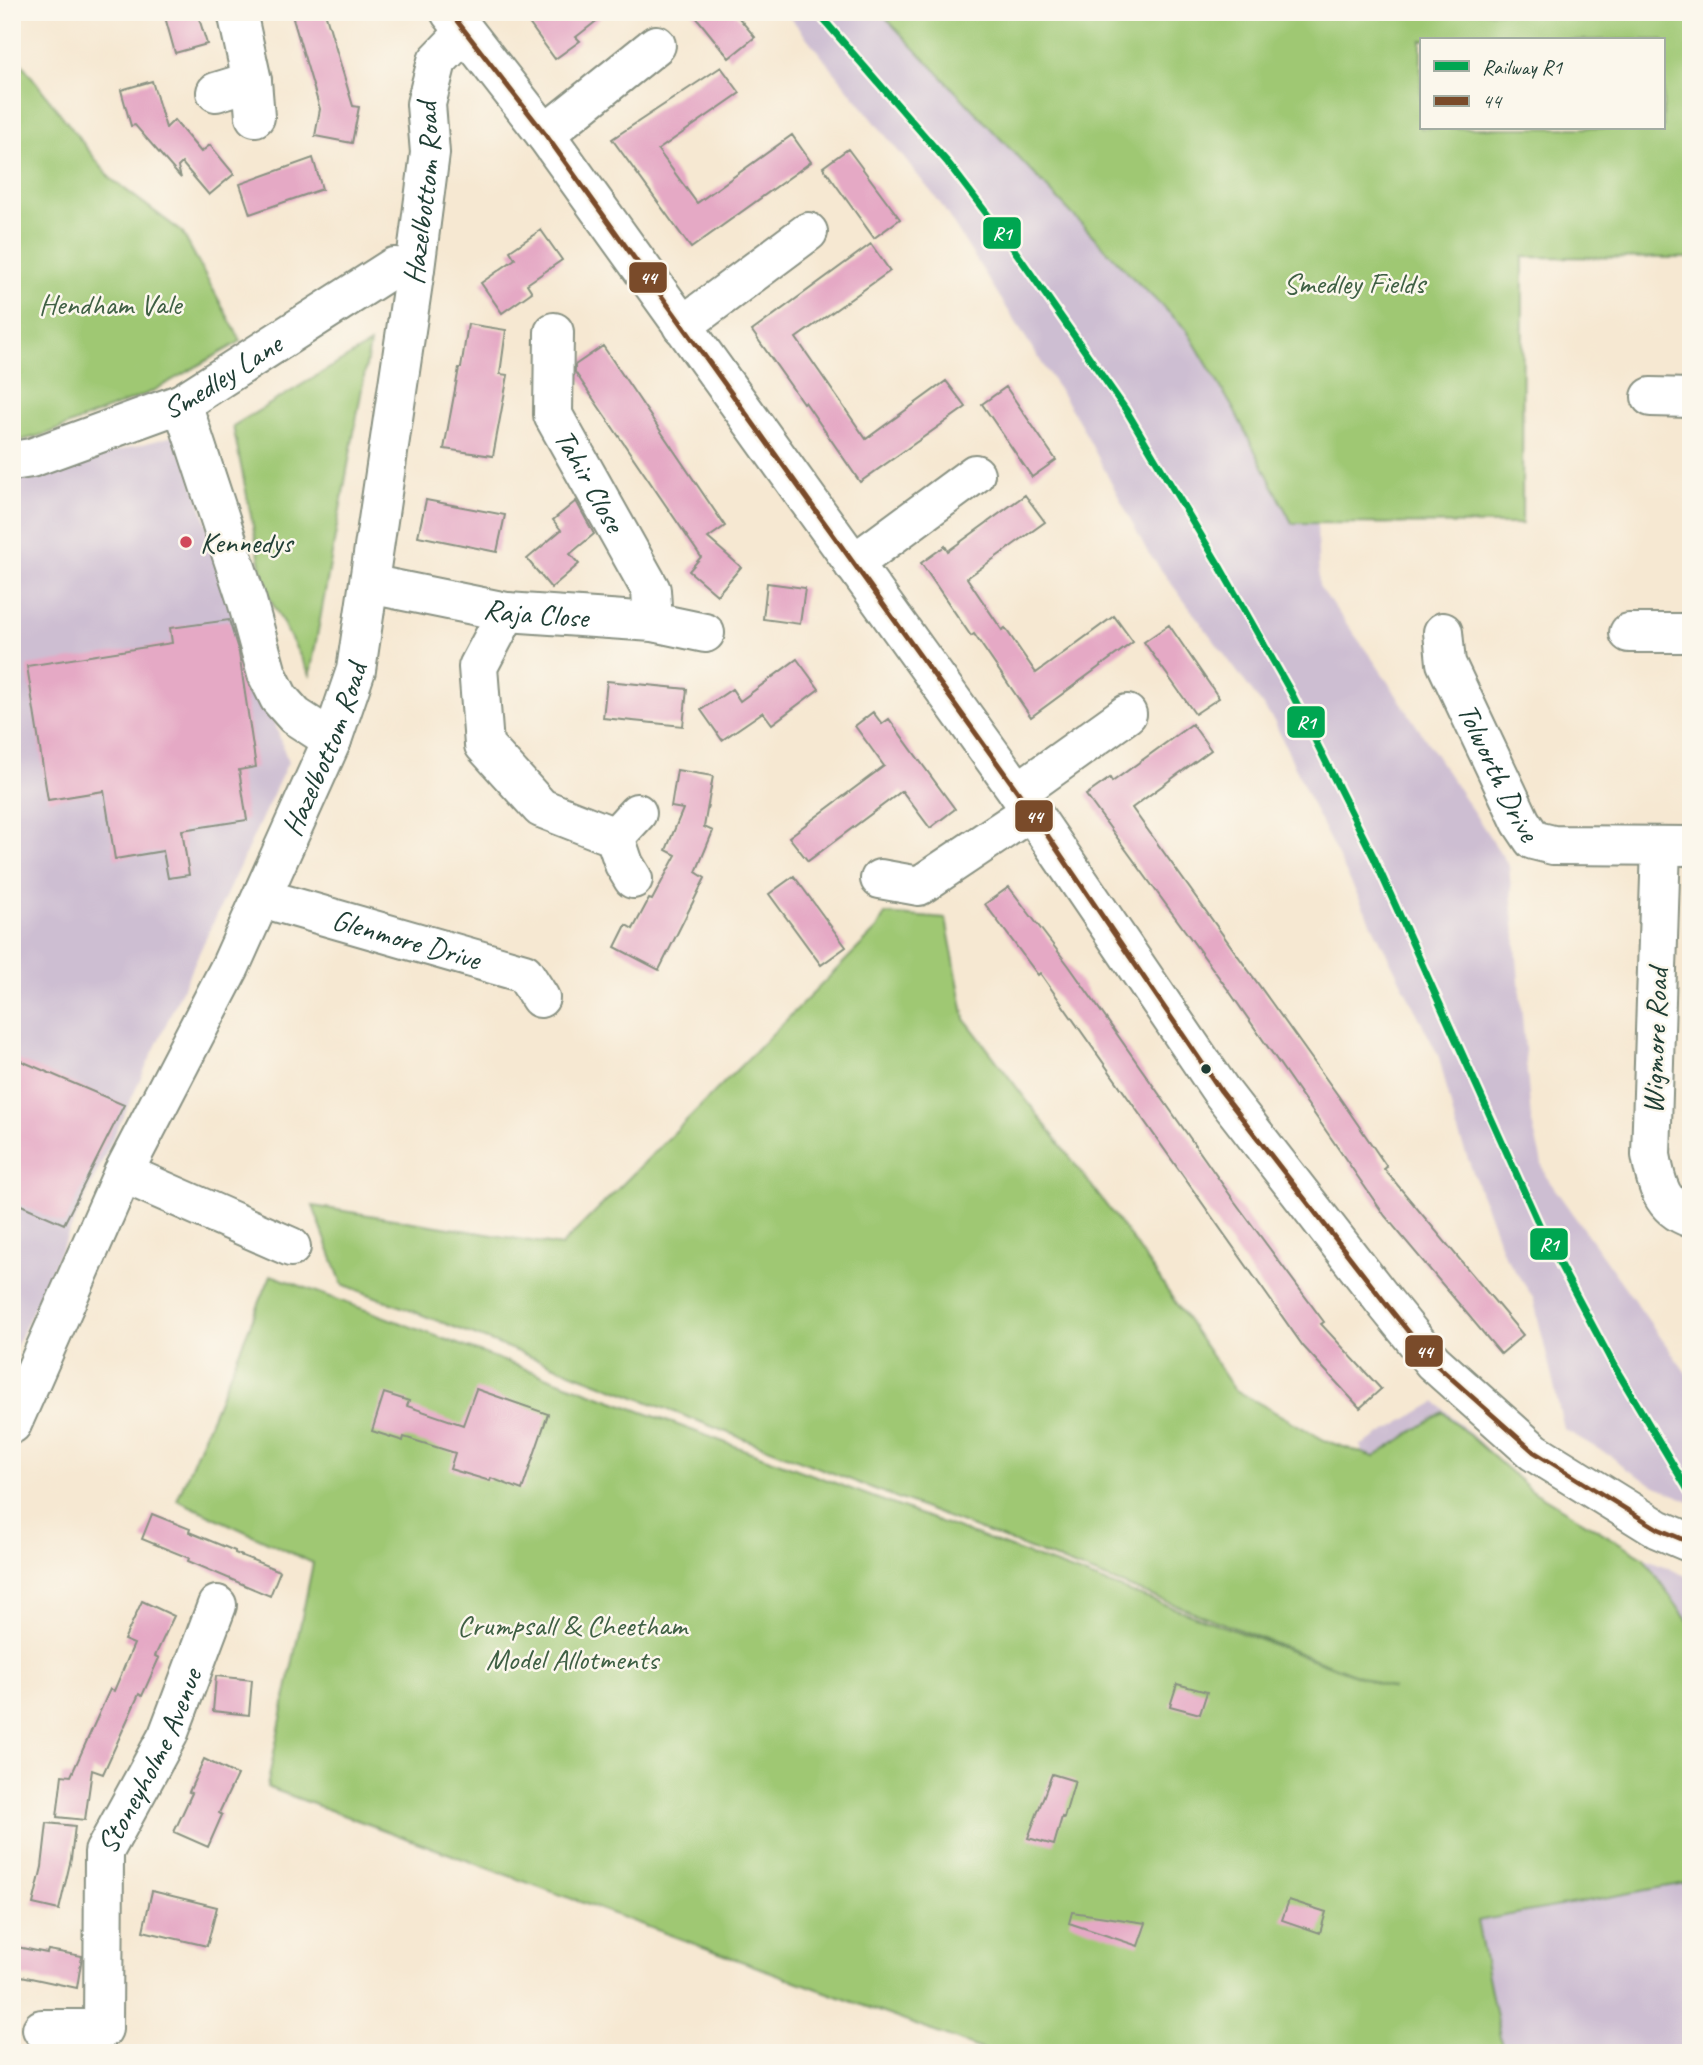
<svg xmlns="http://www.w3.org/2000/svg" width="1703" height="2065" viewBox="0 0 1703 2065" font-family="Caveat,sans-serif">
  <style>
    .industrial { fill: #cdbed2 }
    .green { fill: #9fc873; stroke: #5f8254; stroke-width: 2; fill-rule: evenodd }
    .building { fill: #e5a9c5 }
    .lines { fill: none; stroke-linecap: round; stroke-linejoin: round }
    .minor-casing { stroke: #8a9283; stroke-width: 42 }
    .minor { stroke: #fff; stroke-width: 38 }
    .bus-1-casing { stroke: #fbf7ec; stroke-width: 10 }
    .bus-1 { stroke: #7a4b2a; stroke-width: 5 }
    .rail-1-casing { stroke: #fbf7ec; stroke-width: 12 }
    .rail-1 { stroke: #00a651; stroke-width: 7 }
    .poi-dot { fill: #d1495b; stroke: #fbf7ec; stroke-width: 2.5 }
    .bus-dot { fill: #1f3d34; stroke: #fbf7ec; stroke-width: 2.5 }
    .labels { text-anchor: middle; stroke-width: 5; stroke-linejoin: round; paint-order: stroke }
    .street-label { font-size: 30px; fill: #1f3d34; stroke: #fbf7ec }
    .park-label { font-size: 30px; fill: #3f6044; stroke: #fbf7ec }
    .poi-label { font-size: 30px; fill: #1f3d34; stroke: #fbf7ec; text-anchor: start }
    .line-badge { stroke: #fbf7ec; stroke-width: 2.5 }
    .badge-label { font-size: 19px; text-anchor: middle; font-weight: bold; fill: #fff }
  </style>
  <rect width="100%" height="100%" fill="#fbf7ec"/>
  <filter id="ink" filterUnits="userSpaceOnUse"><feTurbulence type="fractalNoise" baseFrequency=".0143" numOctaves="2"/><feDisplacementMap in="SourceGraphic" scale="14" xChannelSelector="R" yChannelSelector="G"/><feConvolveMatrix kernelMatrix="1 2 1 2 8 2 1 2 1" color-interpolation-filters="sRGB"/></filter>
  <filter id="wash" filterUnits="userSpaceOnUse"><feTurbulence type="fractalNoise" baseFrequency=".00686" numOctaves="4" result="noise"/><feDisplacementMap in="SourceGraphic" scale="28" xChannelSelector="R" yChannelSelector="G"/><feGaussianBlur stdDeviation="1.57" result="paint"/><feColorMatrix in="noise" values="0 0 0 0 0 0 0 0 0 0 0 0 0 0 0 0 0 1.4 0 .05"/><feComposite in="paint" operator="in"/></filter>
  <g filter="url(#wash)">
    <rect width="100%" height="100%" fill="#f6e8d2"/>
    <path class="industrial" d="M786,12H975L1316,492L1319,586L1376,664L1509,866L1531,1119L1545,1175L1691,1380V1502L1654,1485L1626,1469L1612,1457L1564,1429L1533,1297L1504,1255L1456,1127L1439,1057L1316,813L1274,721L1147,551L1080,423L940,203Z
      M177,435L288,762L12,1355V479Z
      M1436,1402L1531,1490L1643,1557L1691,1578V2053H1342L1469,1717L1360,1446Z"/>
    <path class="green" d="M880,12H1691V258L1523,257L1522,524L1292,523L1233,408L1186,329L1133,278ZM1663,40V128H1421V40Z
      M12,51L110,178L182,232L241,341L151,392L49,433L12,443Z
      M370,344L310,675L266,591L233,426Z
      M885,914L946,919L965,1019L1137,1246L1234,1389L1326,1441L1374,1457L1443,1412L1531,1490L1643,1557L1691,1626V1882L1477,1921L1503,2052L992,2053L267,1787L313,1563L177,1500L271,1275L1393,1689L342,1284L313,1206L561,1246L877,929Z"/>
    <g id="blocks">
      <path class="building" d="M181,12H197L207,44L175,53L165,17Z
        M291,12H325L353,106L359,107L352,143L315,136L320,109Z
        M521,12H608L576,37L580,41L555,59Z
        M692,12H734L755,37L729,58Z
        M721,67L740,93L658,150L697,203L792,135L811,162L691,248L612,139Z
        M152,81L166,128L174,120L201,152L210,145L234,174L209,195L182,163L178,167L181,178L135,125L131,126L121,90Z
        M848,149L900,219L874,238L823,167Z
        M313,158L322,189L250,214L240,184Z
        M541,230L562,260L527,284L532,292L502,313L481,283L515,259L510,251Z
        M871,244L890,271L796,338L866,439L946,381L966,407L860,482L805,402L803,403L752,331Z
        M468,324L506,330L500,374L508,375L493,456L444,449L459,368H461Z
        M603,346L725,526L708,538L741,567L717,595L689,571L701,557L575,372V365Z
        M1006,387L1056,460L1032,477L982,404Z
        M1025,495L1045,522L967,578L1002,630L1005,628L1036,673L1114,616L1133,642L1031,717L974,634L971,636L921,563L945,546L948,551Z
        M426,500L505,515L497,552L418,536Z
        M576,501L594,534L570,554L579,564L551,588L527,559L561,530L553,520Z
        M767,583L805,588L800,624L763,619Z
        M229,620L239,653L256,767L239,770L247,820L182,830L189,875L168,878L163,851L115,859L104,791L48,800L27,666L172,643L170,628Z
        M1169,625L1219,698L1195,714L1144,642Z
        M797,659L819,689L772,724L763,712L722,740L701,710L732,689L740,701Z
        M607,681L687,689L683,726L603,718Z
        M873,712L882,724L889,719L955,809L930,828L902,791L808,861L789,837L884,766L855,726Z
        M1192,724L1211,750L1132,808L1337,1094L1387,1167L1384,1169L1523,1335L1501,1354L1385,1216L1229,991L1086,795L1110,778L1112,782Z
        M677,770L713,776L704,827L713,831L696,872L705,878L659,970L615,947L626,925L633,929L649,899L652,900L676,855L666,850L683,809L671,807Z
        M794,876L846,947L821,965L769,894Z
        M1009,887L1069,966L1235,1202L1324,1322L1321,1324L1381,1389L1360,1408L1303,1346L1040,973L1038,975L985,904Z
        M12,1057L124,1105L64,1224L12,1201Z
        M476,1389L548,1414L522,1490L491,1478L490,1481L450,1469L455,1453L404,1437L403,1441L372,1431L384,1393L409,1401L407,1406L463,1425Z
        M152,1514L190,1529L189,1532L235,1551V1553L280,1571L270,1596L188,1561L189,1558L142,1539Z
        M142,1601L174,1616L155,1656L159,1658L142,1696L139,1694L103,1774L92,1770L85,1820L57,1817L62,1775L71,1776L110,1689L114,1691L134,1644L124,1640Z
        M216,1676L252,1680L249,1715L213,1711Z
        M1177,1684L1207,1692L1200,1714L1170,1706Z
        M204,1759L237,1775L219,1813L222,1815L208,1847L174,1832L192,1793L189,1792Z
        M1052,1774L1075,1781L1064,1818L1062,1817L1054,1845L1028,1838Z
        M47,1823L75,1826L71,1859L59,1910L33,1904L42,1867Z
        M152,1891L217,1907L207,1946L143,1931Z
        M1289,1900L1326,1912L1320,1933L1282,1920Z
        M1072,1912L1146,1923L1138,1946L1069,1923Z
        M12,1946L47,1953L48,1950L82,1956L77,1988L12,1974Z"/>
    </g>
  </g>
  <g filter="url(#ink)">
    <use href="#blocks" fill-opacity="0" stroke="#8a9283" stroke-width="2"/>
    <g class="lines">
      <defs>
        <g id="minor">
          <path d="M237,12L252,81L255,117"/>
          <path d="M450,12L545,134L1018,792L1221,1091L1386,1304L1433,1362L1534,1452L1658,1529L1691,1543"/>
          <path d="M216,92L252,81"/>
          <path d="M545,134L656,45"/>
          <path d="M682,326L808,232"/>
          <path id="s1" d="M554,332L553,415L651,590L653,622"/>
          <path d="M1651,397L1691,398"/>
          <path d="M182,403L247,601L267,674L279,698L295,716L332,740"/>
          <path id="s2" d="M12,461L31,458L182,403L394,267L415,269"/>
          <path d="M853,564L975,474"/>
          <path id="s3" d="M369,584L507,612L653,622L705,633"/>
          <path d="M507,612L478,667L484,745L541,808L615,837L624,864L633,879"/>
          <path id="s4" d="M1443,632L1446,663L1521,822L1533,840L1553,845L1691,846"/>
          <path d="M1629,633H1691"/>
          <path d="M1018,792L1127,714"/>
          <path d="M615,837L637,813"/>
          <path d="M1661,846L1651,1155C1656,1183 1661,1208 1691,1218"/>
          <path d="M880,879L919,886L1031,811"/>
          <path id="s5" d="M262,898L524,973L540,998"/>
          <path d="M123,1173L291,1247"/>
          <path id="s6" d="M12,1424L123,1173L230,967L332,740L356,670L415,269L430,153L426,104L437,61L465,32"/>
          <path id="s7" d="M42,2029H103L104,1852L168,1735L217,1605"/>
        </g>
      </defs>
      <use href="#minor" class="minor-casing"/>
      <use href="#minor" class="minor"/>
      <defs>
        <path id="bus-1" d="M450,12L545,134L1018,792L1221,1091L1386,1304L1433,1362L1534,1452L1658,1529L1691,1543"/>
      </defs>
      <use href="#bus-1" class="bus-1-casing"/>
      <use href="#bus-1" class="bus-1"/>
      <defs>
        <path id="rail-1" d="M817,12L948,163L1013,248L1126,410L1220,567L1292,694L1374,858L1542,1231L1613,1364L1691,1495"/>
      </defs>
      <use href="#rail-1" class="rail-1-casing"/>
      <use href="#rail-1" class="rail-1"/>
    </g>
  </g>
  <circle class="poi-dot" cx="186" cy="542" r="7"/>
  <circle class="bus-dot" cx="1206" cy="1069" r="6"/>
  <g class="labels">
    <g class="street-label">
      <text dy="10" stroke="none"><textPath href="#s6" startOffset="1311">Hazelbottom Road</textPath></text>
      <text dy="10" stroke="none"><textPath href="#s2" startOffset="228">Smedley Lane</textPath></text>
      <text dy="10" stroke="none"><textPath href="#s1" startOffset="158">Tahir Close</textPath></text>
      <text dy="10" stroke="none"><textPath href="#s3" startOffset="170">Raja Close</textPath></text>
      <text dy="10" stroke="none"><textPath href="#s6" startOffset="744">Hazelbottom Road</textPath></text>
      <text dy="10" stroke="none"><textPath href="#s4" startOffset="152">Tolworth Drive</textPath></text>
      <text dy="10" stroke="none"><textPath href="#s5" startOffset="150">Glenmore Drive</textPath></text>
      <text transform="translate(1655 1041) rotate(-88)" y="10">Wigmore Road</text>
      <text dy="10" stroke="none"><textPath href="#s7" startOffset="340">Stoneyholme Avenue</textPath></text>
    </g>
    <g class="park-label">
      <text x="1354" y="293">Smedley Fields</text>
      <text x="110" y="314">Hendham Vale</text>
      <text x="572" y="1635">Crumpsall &amp; Cheetham<tspan x="572" dy="34">Model Allotments</tspan></text>
    </g>
    <g class="poi-label">
      <text x="200" y="552">Kennedys</text>
    </g>
  </g>
  <g class="line-badge">
    <rect x="982" y="216" width="40" height="34" rx="7" fill="#00a651"/>
    <rect x="628" y="261" width="40" height="33" rx="7" fill="#7a4b2a"/>
    <rect x="1286" y="705" width="40" height="34" rx="7" fill="#00a651"/>
    <rect x="1014" y="799" width="40" height="34" rx="7" fill="#7a4b2a"/>
    <rect x="1529" y="1227" width="40" height="34" rx="7" fill="#00a651"/>
    <rect x="1404" y="1334" width="40" height="34" rx="7" fill="#7a4b2a"/>
  </g>
  <g class="badge-label">
    <text x="1002" y="240">R1</text>
    <text x="648" y="284">44</text>
    <text x="1306" y="729">R1</text>
    <text x="1034" y="823">44</text>
    <text x="1549" y="1251">R1</text>
    <text x="1424" y="1358">44</text>
  </g>
  <rect width="1703" height="2065" fill="none" stroke="#fbf7ec" stroke-width="42"/>
  <rect x="1420" y="38" width="245" height="91" fill="#fbf7ec" stroke="#a3ada2" stroke-width="2"/>
  <rect x="1434" y="61" width="35" height="10" fill="#00a651" stroke="#a3ada2" stroke-width="2"/>
  <text x="1482" y="74" font-size="21" fill="#1f3d34">Railway R1</text>
  <rect x="1434" y="96" width="35" height="10" fill="#7a4b2a" stroke="#a3ada2" stroke-width="2"/>
  <text x="1482" y="108" font-size="21" fill="#1f3d34">44</text>
</svg>
